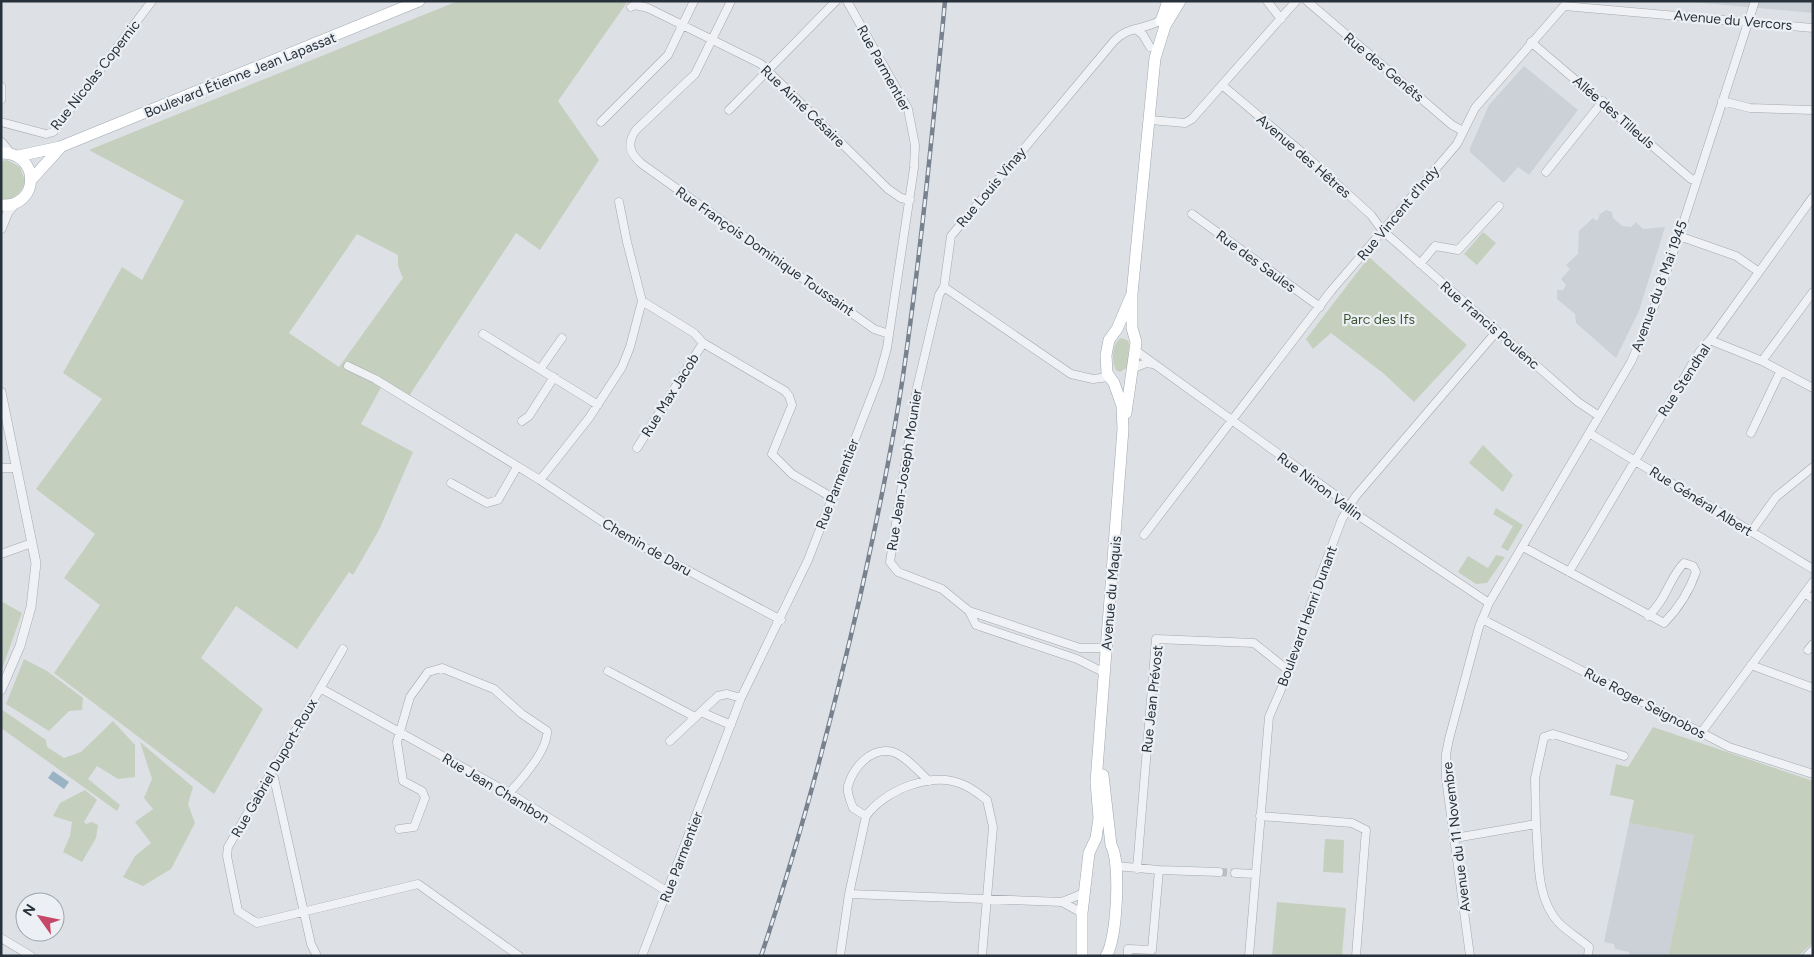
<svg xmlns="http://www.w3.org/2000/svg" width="1814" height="957" viewBox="0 0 1814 957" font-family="Figtree,sans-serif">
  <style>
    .built { fill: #cbd1d7 }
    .green { fill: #c4cfbe; fill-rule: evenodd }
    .water { fill: #99b3c4 }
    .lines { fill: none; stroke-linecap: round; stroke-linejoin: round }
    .minor-tunnel { stroke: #b9bec4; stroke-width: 8; stroke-dasharray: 8 4; stroke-linecap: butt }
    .minor-casing { stroke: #a3a9af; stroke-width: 9 }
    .tertiary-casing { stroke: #a3a9af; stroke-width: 10 }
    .primary-casing { stroke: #9da7b1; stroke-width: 12 }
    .minor { stroke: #eff1f4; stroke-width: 8 }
    .tertiary { stroke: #eff1f4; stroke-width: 9 }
    .primary { stroke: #fff; stroke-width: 11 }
    .rail-casing { stroke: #77828e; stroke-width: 4.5 }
    .rail { stroke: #ecf0f4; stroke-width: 2.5; stroke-dasharray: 8; stroke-linecap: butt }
    .labels { text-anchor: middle; stroke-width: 4.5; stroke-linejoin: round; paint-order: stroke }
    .street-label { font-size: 14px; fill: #27313b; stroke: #ecf0f4 }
    .park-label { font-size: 14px; fill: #3f5635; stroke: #ecf0f4 }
  </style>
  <rect width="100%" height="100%" fill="#dde1e6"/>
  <path class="built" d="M1682,1H1813V13Z
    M1524,66L1578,110L1529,175L1518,167L1504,183L1470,152V148L1489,105Z
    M1606,210L1612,212L1613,218L1622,226L1631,227L1636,222L1643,229L1665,227L1639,311L1616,358L1576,323L1575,314L1557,299V290H1563L1566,285L1561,279L1570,269L1566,265L1578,254L1579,231L1593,218L1597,221L1600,214Z
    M1629,823L1694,835L1668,956H1629V952L1615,949L1614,944L1604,942Z"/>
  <path class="green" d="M458,1H628L558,101L599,160L540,250L516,233L409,396L384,382L361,424L413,452L379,530L353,575L349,572L297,649L236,606L201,658L263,709L214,794L54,673L100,605L64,578L95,534L36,489L102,399L63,373L122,267L142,280L184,201L89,150ZM357,234L398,255V266L403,278L339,367L289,333Z
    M7,160L20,167L25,181C22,194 14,199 1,200V161Z
    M1483,232L1496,243L1477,265L1464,254Z
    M1369,257L1467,345L1414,402L1383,373L1331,333L1313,349L1306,339Z
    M1121,338L1127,340L1129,343L1128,367L1120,372L1116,370C1111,362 1112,343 1121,338Z
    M1483,445L1513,475L1503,492L1469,463Z
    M1496,508L1523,525L1508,551L1501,547L1513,526L1493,514Z
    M1496,555L1505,557L1487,583L1476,584L1458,572L1468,556L1488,568Z
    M1,601L22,613L1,672Z
    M24,659L47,671L83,698L82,710L69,711L49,731L6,704Z
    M1,709L46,740L47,747L64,758L81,752L113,721L135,745V777L118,779L97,766L88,779L120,805L117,811L1,728Z
    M1653,727L1813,781V943L1798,956H1668L1694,835L1629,823L1634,800L1610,795L1616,764L1628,767Z
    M140,742L193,787L188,804L195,823L171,869L143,886L123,877L135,856L151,843L135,822L153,809L144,798L152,779Z
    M85,790L97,800L84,822L86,824L92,822L98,825L96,838L82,862L63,852L70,836L72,822L53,816L60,803Z
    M1325,839L1344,840L1343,873L1323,872Z
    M1277,902L1346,908L1342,956H1272Z"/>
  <path class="water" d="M53,771L69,782L64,789L48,778Z"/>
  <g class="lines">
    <path class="minor-tunnel" d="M1219,872L1235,873"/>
    <defs>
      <path id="minor" d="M731,1L695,74L636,130C626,144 630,154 642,164L874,329L889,334
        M1267,1L1281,19
        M1307,1L1452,125L1463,131
        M631,7L635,5L648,8L761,64L888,189L901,198L910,200
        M1136,29L1143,35L1150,47
        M1531,42L1691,179L1697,180
        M1222,85L1304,154L1371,215L1382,230L1578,402L1599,416
        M1722,101L1750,108L1813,110
        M729,110L836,1
        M1150,120L1185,123L1192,119L1296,1
        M1,122L46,134L53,132L152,1
        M601,122L668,55L694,1
        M1546,172L1603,101
        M1192,214L1320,307
        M1679,236L1736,256L1759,272
        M1420,264L1435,246L1458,250L1499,206
        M944,287L939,295L917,388L890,562L898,572L942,589L969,611L1080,648H1107
        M642,301L694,333L703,343L785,391L789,396L792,405L772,454L792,474L833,498
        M483,334L598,405
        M1710,340L1762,361L1813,388
        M1135,350L1338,497L1356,514L1489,603
        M1762,361L1813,292
        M348,366L375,379L540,480L625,537L781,620
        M541,368L562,338
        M1134,368L1146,363L1153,364
        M1109,377L1093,379L1071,374L944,287L951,236L1114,41C1130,25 1142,31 1161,20
        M522,421L529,416L554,377
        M1589,433L1813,569
        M1751,433L1780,372
        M637,448L703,343
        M1,468H15
        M540,480L589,418L622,367L630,347L642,301L627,242L619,202
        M451,483L487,503L498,500L517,467
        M1751,532L1776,497L1813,467
        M1144,535L1331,291L1457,144L1475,108L1564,6L1813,28
        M1523,547L1664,623C1679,608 1689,592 1696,572L1693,566L1684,563C1669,578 1667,599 1648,616
        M1,554L32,543
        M1569,572L1700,351L1710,340L1813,197
        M1805,593L1813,599
        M969,611L976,625L1077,659L1105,673
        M1482,619L1729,747L1813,774
        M343,649L228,847L227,856L238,911L257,923L418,884L519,956
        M1808,650L1813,644
        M1751,665L1813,688
        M608,671L695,717
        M320,688L509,793L668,892
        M701,712L731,725
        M1701,733L1813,582
        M670,741L718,696L727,694L741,698
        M270,775L274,778L311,944L317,956
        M866,816L853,808C851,802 846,792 848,786C853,768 871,746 893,752C906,756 919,772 929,781
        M1260,816L1352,823L1366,830L1356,956
        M1536,824C1539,856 1535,898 1559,923C1568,932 1580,939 1589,947L1588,956
        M399,829L414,827L425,798L422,791L403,781L397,742L410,697L428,672L442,668L494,689L522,714L547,731C548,750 522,779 509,793
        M1455,838L1536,824L1535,778L1544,737L1553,734L1624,756
        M1116,866L1159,870L1219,872
        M1137,869L1156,639L1254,643L1289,671
        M1235,873L1255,874
        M849,894L1062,902L1084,893
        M1062,902L1082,913
        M1,938L31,956
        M642,956L741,698L808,560L879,377L887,348L914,168L915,145L908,109L847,1
        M840,956L849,894L866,816C885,790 933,770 964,785C972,788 980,795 987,800L993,827L982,956
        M1128,956V949L1152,950L1159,870
        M1249,956L1269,717L1289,671L1320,577L1342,519L1355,497L1497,331
        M1470,956L1446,778V754L1449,739L1479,627L1489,603L1631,362L1648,324L1679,236L1755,1
        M1807,956L1813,950"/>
      <path id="tertiary" d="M1,87V99
        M1,142L10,153
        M1,229L8,212L15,204
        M1,392L36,563L31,607L20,646L1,690"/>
      <path id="primary" d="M1161,21L1168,1
        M1,153C41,152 40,208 1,205
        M18,156L60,147L419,1
        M31,180L60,148
        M1126,413L1135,350L1136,342L1132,328V294L1155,58L1165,26L1180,1
        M1103,775L1111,845C1121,861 1117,940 1106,956
        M1082,956V913L1089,853L1096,838L1099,818L1096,782L1123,429L1122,406L1114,383L1107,373L1106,355L1109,340L1117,329L1132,294"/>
    </defs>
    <use href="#minor" class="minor-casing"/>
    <use href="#tertiary" class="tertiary-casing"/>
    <use href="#primary" class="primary-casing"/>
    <use href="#minor" class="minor"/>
    <use href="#tertiary" class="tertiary"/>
    <use href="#primary" class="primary"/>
    <defs>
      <path id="rail" d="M761,956C801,838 832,718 860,597C876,524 892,450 903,376C921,252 933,126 945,1"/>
    </defs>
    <use href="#rail" class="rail-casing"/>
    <use href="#rail" class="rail"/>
  </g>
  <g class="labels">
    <g class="street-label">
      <text transform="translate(1733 20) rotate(5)" y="5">Avenue du Vercors</text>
      <text transform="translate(1384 67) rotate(40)" y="5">Rue des Genêts</text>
      <text transform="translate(884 68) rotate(61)" y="5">Rue Parmentier</text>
      <text transform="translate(95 75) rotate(-52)" y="5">Rue Nicolas Copernic</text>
      <text transform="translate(240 75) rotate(-22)" y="5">Boulevard Étienne Jean Lapassat</text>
      <text transform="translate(803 106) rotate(44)" y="5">Rue Aimé Césaire</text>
      <text transform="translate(1614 112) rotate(41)" y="5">Allée des Tilleuls</text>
      <text transform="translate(1304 156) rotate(41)" y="5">Avenue des Hêtres</text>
      <text transform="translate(991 187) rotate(-50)" y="5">Rue Louis Vinay</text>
      <text transform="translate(1398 213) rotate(-50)" y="5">Rue Vincent d'Indy</text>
      <text transform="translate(765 251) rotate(35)" y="5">Rue François Dominique Toussaint</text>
      <text transform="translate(1256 261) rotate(36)" y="5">Rue des Saules</text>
      <text transform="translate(1659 286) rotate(-70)" y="5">Avenue du 8 Mai 1945</text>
      <text transform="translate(1490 325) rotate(41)" y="5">Rue Francis Poulenc</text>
      <text transform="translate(1684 380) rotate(-57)" y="5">Rue Stendhal</text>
      <text transform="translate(670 395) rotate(-58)" y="5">Rue Max Jacob</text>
      <text transform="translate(904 470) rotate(-81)" y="5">Rue Jean-Joseph Mounier</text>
      <text transform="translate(837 484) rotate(-69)" y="5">Rue Parmentier</text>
      <text transform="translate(1320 486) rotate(37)" y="5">Rue Ninon Vallin</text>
      <text transform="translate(1701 501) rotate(32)" y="5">Rue Général Albert</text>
      <text transform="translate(647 547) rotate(30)" y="5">Chemin de Daru</text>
      <text transform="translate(1111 593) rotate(-85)" y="5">Avenue du Maquis</text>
      <text transform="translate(1307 616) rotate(-70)" y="5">Boulevard Henri Dunant</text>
      <text transform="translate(1152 699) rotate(-84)" y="5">Rue Jean Prévost</text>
      <text transform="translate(1645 703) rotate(28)" y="5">Rue Roger Seignobos</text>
      <text transform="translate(274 768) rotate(-60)" y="5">Rue Gabriel Duport-Roux</text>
      <text transform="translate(496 788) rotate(31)" y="5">Rue Jean Chambon</text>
      <text transform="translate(1456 837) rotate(-97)" y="5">Avenue du 11 Novembre</text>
      <text transform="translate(681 857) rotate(-69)" y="5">Rue Parmentier</text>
    </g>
    <g class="park-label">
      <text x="1379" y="324">Parc des Ifs</text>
    </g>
  </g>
  <rect width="1814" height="957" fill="none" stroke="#27313b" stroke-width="5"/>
  <g transform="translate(40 917) rotate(303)"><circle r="24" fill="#ecf0f4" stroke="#9da4aa"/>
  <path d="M0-4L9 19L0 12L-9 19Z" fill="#c64767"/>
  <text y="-8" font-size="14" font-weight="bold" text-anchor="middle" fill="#27313b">N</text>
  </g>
</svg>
